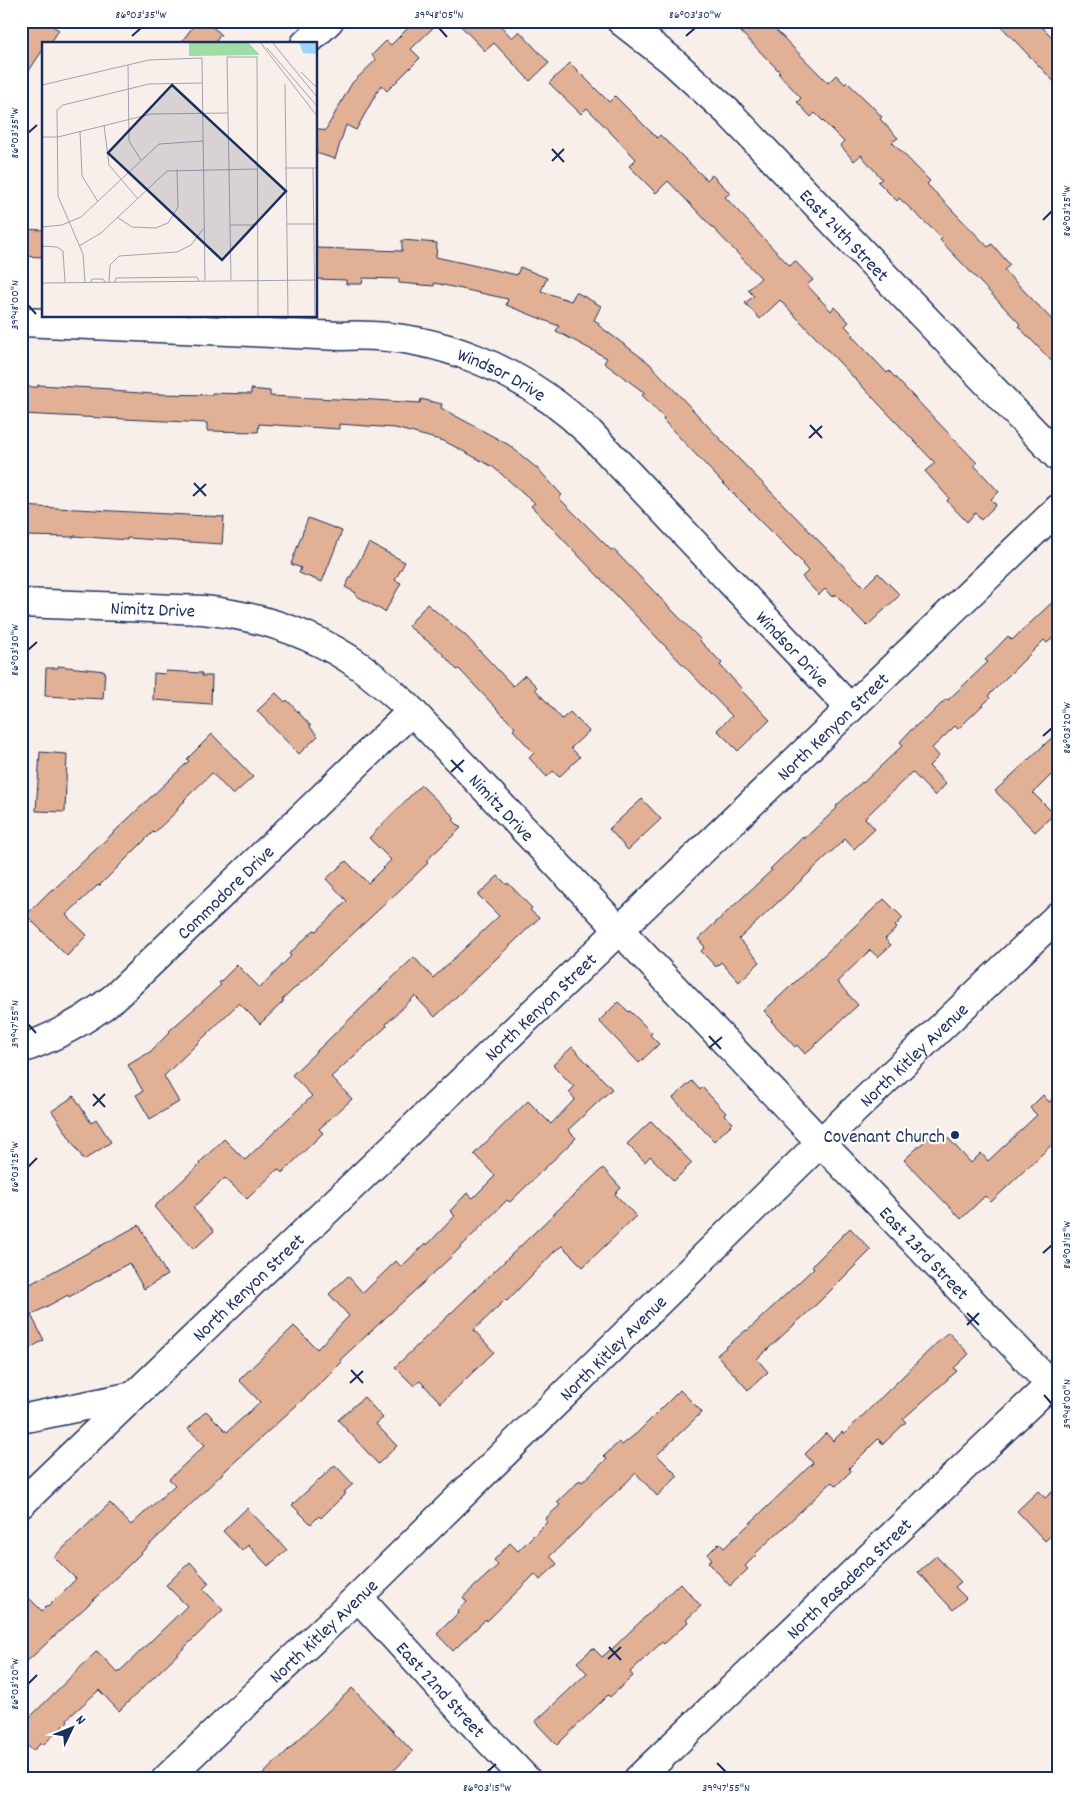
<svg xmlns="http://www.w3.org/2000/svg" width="1080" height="1800" viewBox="0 0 1080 1800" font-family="Dekko,sans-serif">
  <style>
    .building { fill: #e2b094; stroke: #1b2f5e }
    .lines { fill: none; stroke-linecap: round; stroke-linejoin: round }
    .minor-casing { stroke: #1b2f5e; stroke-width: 31 }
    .minor { stroke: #fff; stroke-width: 28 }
    .ticks { fill: none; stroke: #1b2f5e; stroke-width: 2 }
    .poi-dot { fill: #1b2f5e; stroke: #fff; stroke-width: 2 }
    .labels { text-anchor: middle; stroke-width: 4.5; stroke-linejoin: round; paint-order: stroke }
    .street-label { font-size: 19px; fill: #1b2f5e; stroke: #fff }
    .poi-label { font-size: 19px; fill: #1b2f5e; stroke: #fff; text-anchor: end }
    .inset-road { fill: none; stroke: #a0a2b2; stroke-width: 1 }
    .view { fill: #1b2f5e; fill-opacity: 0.15; stroke: #1b2f5e; stroke-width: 2.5 }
    .inset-edge { fill: none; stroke: #1b2f5e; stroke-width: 2.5 }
    .neatline { fill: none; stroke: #1b2f5e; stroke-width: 2 }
    .ticks-label { font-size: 12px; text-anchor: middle; fill: #1b2f5e }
  </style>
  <rect width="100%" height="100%" fill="#f9efea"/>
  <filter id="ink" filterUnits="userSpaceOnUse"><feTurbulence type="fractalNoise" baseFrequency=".02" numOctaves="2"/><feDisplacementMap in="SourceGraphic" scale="10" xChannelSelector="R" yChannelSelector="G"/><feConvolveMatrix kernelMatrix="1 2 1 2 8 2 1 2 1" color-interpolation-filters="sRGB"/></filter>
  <g filter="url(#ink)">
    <path class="building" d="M25,21H44L59,30L50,44H44V52L42,51L21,83V28Z
      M197,21H205L221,34L214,44H180Z
      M415,21H440L411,49L420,58L387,91L381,85L356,130L346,125L335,159L316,153V128L325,131L352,83L376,60L372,55L386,41L391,45Z
      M456,21H496L512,38L519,31L549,63L530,81L494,43L485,51Z
      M730,21H767L828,83L836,75L845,84L847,82L870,104L882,117L880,119L898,138L892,142L930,181L927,184L988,247L992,244L1010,265L1004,270L1059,327V369L1018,326L1020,324L940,240L942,238L899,198L897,201L878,182L882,179L861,155L854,161L840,145L844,142L815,113L811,117L797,102L801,98L778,73L780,72Z
      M996,21H1036L1059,44V87Z
      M570,63L609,102L615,96L657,138L660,135L707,180L712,175L730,193L725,197L764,239L790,266L795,261L813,280L807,285L831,311L834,307L849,322L845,326L853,334L852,336L887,373L889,371L977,463L974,465L999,492L991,499L996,505L981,520L975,513L967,522L947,501L949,498L925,471L935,463L780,300L760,319L745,303L754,296L748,290L761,278L668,181L656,193L629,166L636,159L587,108L581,114L549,83Z
      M21,229L44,230V257L21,256Z
      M402,240L437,243L436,257L517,275L520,267L547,278L541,291L571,301L576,292L601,306L594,320L599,323L598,325L649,363L735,455L864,587L878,573L900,595L867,626L835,594L832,597L825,589L819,595L802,577L808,571L802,564L803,563L721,481L663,420L664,418L642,395L645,393L604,363L607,358L556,331L559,326L506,305L508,299L434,283V286L399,283V279L363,278L362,284H346V280L316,279V248L402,251Z
      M38,385L112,389V391L154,394L212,395V393L251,394V389L270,391V396L358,400V399L420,403L421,399L442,404L441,408L509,445L539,470L562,495L559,498L611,550L613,549L701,640L700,641L722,663L720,665L742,689L741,690L770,720L738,751L717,730L732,716L531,506L535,503L493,467L444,441L395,428L339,424V429L259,424L258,432L207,431V423L21,414V387H38Z
      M21,506L224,517L222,544L127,538V540L74,536V537L21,536Z
      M308,518L342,531L322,582L299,573L301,568L291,564Z
      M369,543L405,562L395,580L401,583L385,612L355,595L356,593L345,587Z
      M1059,596V632L1047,643L1044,640L988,696L990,698L958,729L955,726L932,748L939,756L929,766L946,784L935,796L912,772L865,818L875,829L854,849L845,839L739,939L760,962L739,982L721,962L716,967L701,951L705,947L698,939L772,870L770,869L803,837L804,839L837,808L836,806L862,782L863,783L903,745L900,742L911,730L924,719L925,720L946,699L948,700L988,662L985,660L1008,636L1012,640Z
      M427,604L465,635L513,686L525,675L537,687L535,689L562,719L570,712L589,731L571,748L580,757L559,777L553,771L547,777L529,758L534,753L513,730L515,728L459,669L457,670L439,650L408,626Z
      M58,666L105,671L103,699L45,696L46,668H58Z
      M166,671L202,673V676H212L211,704L153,700L154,673L165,674Z
      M276,693L285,702L287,700L311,726L310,727L318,736L299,754L257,711Z
      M1059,731V767L1033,793L1054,814L1035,832L995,791Z
      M212,734L253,777L233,795L212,773L184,800L185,801L177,808L178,810L154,833L153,832L99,886L98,885L66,915L87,935L67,956L26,915L52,889L53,890L189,761L187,759Z
      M40,752L67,754L65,812L36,811Z
      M421,785L455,818L453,820L461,828L426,861L428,863L404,886L282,1000L284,1001L260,1024L239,1003L164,1076L179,1102L150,1119L136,1095L143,1091L128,1065L150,1052L170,1032L169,1031L221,985L219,983L237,965L260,988L291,956L289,954L314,930L316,931L347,901L326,879L346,861L368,883L391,860L369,838Z
      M642,799L661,819L628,850L609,829Z
      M498,876L507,885L508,883L532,908L530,910L539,918L435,1017L415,996L386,1024L387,1026L331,1077L352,1099L319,1129L323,1133L282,1173L278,1169L247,1199L225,1178L193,1208L214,1231L194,1249L154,1207L200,1164L199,1163L224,1139L245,1160L312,1096L292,1075L414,957L433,978L499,916L478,895Z
      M884,899L903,918L895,926L897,928L885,939L891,945L878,957L870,950L837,982L858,1005L805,1054L797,1045L795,1047L771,1021L773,1020L764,1011Z
      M618,1002L629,1012L630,1011L652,1033L650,1035L659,1044L639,1063L599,1021Z
      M572,1047L612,1089L568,1130L576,1138L510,1202L507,1200L451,1257L340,1360L342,1362L323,1381L227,1469L89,1604L21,1667V1590L42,1611L47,1606L48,1607L76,1579L54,1557L110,1503L131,1525L175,1485L169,1479L205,1445L188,1429L206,1411L227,1432L260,1402L239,1380L294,1326L317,1349L349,1316L329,1294L348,1276L363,1293L396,1261L401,1267L426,1243L427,1245L455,1216L450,1211L467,1193L473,1198L495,1176L474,1154L528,1101L551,1124L575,1099L569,1092L574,1087L553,1065Z
      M692,1081L700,1090L702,1087L726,1113L724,1115L733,1123L714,1141L673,1098Z
      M1059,1094V1138L991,1202L985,1196L961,1219L904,1160L939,1128L971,1163L981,1153L988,1161L1037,1115L1030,1108L1043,1095L1049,1102Z
      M74,1096L91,1123L96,1119L111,1142L84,1160L52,1111Z
      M651,1121L692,1163L674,1181L650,1156L645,1162L627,1144Z
      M603,1168L621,1188L615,1194L636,1216L583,1267L562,1246L556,1250L507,1301L505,1300L474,1330L494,1352L441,1403L420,1381L414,1386L395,1367L561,1207Z
      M139,1225L167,1275L144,1289L129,1263L69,1297L68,1295L31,1315L44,1340L21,1353V1289Z
      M850,1228L871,1250L819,1302L757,1359L768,1372L748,1390L717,1355L746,1330L747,1331L814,1268L812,1266Z
      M948,1332L969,1354L954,1368L957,1371L903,1419L906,1422L883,1444L878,1439L849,1468L851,1471L836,1486L832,1482L755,1554L756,1555L745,1566L748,1569L730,1586L708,1562L712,1559L708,1554L719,1543L724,1548L813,1463L805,1454L826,1433L833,1441L842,1432L844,1434Z
      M680,1390L702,1412L657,1455L678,1476L657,1496L636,1473L550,1556L557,1564L540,1580L535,1574L487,1621L486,1619L453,1651L437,1634L459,1612L458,1610L467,1602L463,1597L498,1565L494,1560L510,1543L518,1551L547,1522L545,1519L560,1505L557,1502L580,1480L582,1482L607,1459L604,1456L619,1442L622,1445L637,1433Z
      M364,1397L383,1418L376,1424L397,1446L378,1464L338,1420Z
      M335,1465L353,1484L344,1492L346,1493L321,1518L319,1516L311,1524L292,1505Z
      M1059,1486V1528L1045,1541L1017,1511L1038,1491L1045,1498Z
      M247,1508L287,1550L268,1566L248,1545L242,1551L223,1531Z
      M936,1556L961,1582L955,1587L966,1598L953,1610L918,1572Z
      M190,1562L209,1583L203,1589L223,1610L119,1711L99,1690L67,1719L68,1721L43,1745L41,1743L33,1751L21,1739V1726L97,1651L118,1673L187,1606L166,1585Z
      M680,1583L701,1606L686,1620L688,1622L664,1644L662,1642L630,1672L633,1676L610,1697L608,1695L557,1745L535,1722L587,1673L577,1662L593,1648L602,1657L610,1650V1651Z
      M352,1688L413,1752L385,1779H258Z"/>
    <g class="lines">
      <defs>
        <g id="minor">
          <path id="s1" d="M621,21L671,60L729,113L1059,458"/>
          <path d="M305,44L329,21"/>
          <path id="s2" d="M21,322L341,336C434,331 523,369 590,433L850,708"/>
          <path id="s3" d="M21,603L203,610C259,616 315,634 361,667C376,678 390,691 405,704L1050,1384"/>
          <path id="s4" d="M21,1049C56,1037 88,1019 116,996L412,711"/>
          <path d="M21,1419L133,1396"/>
          <path id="s5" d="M21,1504L1059,508"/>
          <path id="s6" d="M358,1597L478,1729L526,1779"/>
          <path id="s7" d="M166,1779L358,1597L821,1142L1059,915"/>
          <path id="s8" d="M638,1779L1059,1376"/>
        </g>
      </defs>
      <use href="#minor" class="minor-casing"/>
      <use href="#minor" class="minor"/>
    </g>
  </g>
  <path class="ticks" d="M439,28L447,37M132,36L141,28M686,36L695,28M28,133L37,125M552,149L564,162M552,161L564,149M1043,220L1052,211M28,305L36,314M810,425L822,438M809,438L822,426M194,483L206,496M193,496L206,484M28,650L37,642M1043,736L1052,728M451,760L463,772M451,772L464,760M28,1024L36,1033M709,1036L721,1049M709,1048L722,1037M93,1094L105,1107M93,1106L105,1094M28,1167L37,1158M1043,1253L1052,1245M967,1313L979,1325M967,1325L979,1313M351,1370L363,1383M350,1383L363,1371M1044,1395L1052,1404M609,1647L621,1660M608,1659L621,1647M28,1684L37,1675M717,1763L726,1772M487,1772L496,1764"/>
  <circle class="poi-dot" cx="955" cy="1135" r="5"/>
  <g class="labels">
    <g class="street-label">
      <text dy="7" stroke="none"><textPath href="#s1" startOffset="310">East 24th Street</textPath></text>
      <text dy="7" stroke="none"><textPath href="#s2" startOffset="488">Windsor Drive</textPath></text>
      <text dy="7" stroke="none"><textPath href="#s3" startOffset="132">Nimitz Drive</textPath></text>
      <text dy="7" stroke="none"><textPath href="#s2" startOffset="891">Windsor Drive</textPath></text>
      <text dy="7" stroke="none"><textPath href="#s5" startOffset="1124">North Kenyon Street</textPath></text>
      <text dy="7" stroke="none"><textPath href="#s3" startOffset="551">Nimitz Drive</textPath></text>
      <text dy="7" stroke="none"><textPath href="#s4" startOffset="260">Commodore Drive</textPath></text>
      <text dy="7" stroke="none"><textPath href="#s5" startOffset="719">North Kenyon Street</textPath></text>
      <text dy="7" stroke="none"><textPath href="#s7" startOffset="1041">North Kitley Avenue</textPath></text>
      <text dy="7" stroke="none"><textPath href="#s3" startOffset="1165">East 23rd Street</textPath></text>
      <text dy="7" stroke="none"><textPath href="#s5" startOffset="314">North Kenyon Street</textPath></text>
      <text dy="7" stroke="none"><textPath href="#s7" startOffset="621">North Kitley Avenue</textPath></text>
      <text dy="7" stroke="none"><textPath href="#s8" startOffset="291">North Pasadena Street</textPath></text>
      <text dy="7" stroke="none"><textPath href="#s7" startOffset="216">North Kitley Avenue</textPath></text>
      <text dy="7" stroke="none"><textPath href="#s6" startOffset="124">East 22nd Street</textPath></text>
    </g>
    <g class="poi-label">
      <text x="945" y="1142">Covenant Church</text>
    </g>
  </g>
  <g transform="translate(42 42)">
    <rect width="275" height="275" fill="#f9efea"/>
    <path d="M147,0H206L218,13L147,14Z" fill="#9fdda5"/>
    <path d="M257,0H275V12L261,11Z" fill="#9dd6fc"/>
    <path class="inset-road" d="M218,0L275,74M230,0L275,55M225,6L275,64M86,23L87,99L99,118M259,30L275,46M243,42L246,275M0,43L107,18L160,16L163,239M62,83L67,123L95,156M38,89L40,134L56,160M0,95H16L109,72L186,71M243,126H275M271,126L273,275M75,175L90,185L114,186L126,181L136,165L135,127M244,182H275M188,183H216M0,185L20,183L39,175L117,102L161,99M0,204L15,205L21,209L23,240M37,204L59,191L125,129L216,127M189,238L185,15H215L216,275M43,240L41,212L16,154L15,68L21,63L107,42L160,41M49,240L50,237H61L63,240M67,240L68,223L77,214L135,210L149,203L161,187M73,240L74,236L155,235L157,239M0,241L275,238"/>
    <path class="view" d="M130,43L244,149L180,218L66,111Z"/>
    <rect width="275" height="275" class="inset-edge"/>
  </g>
  <rect width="1080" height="1800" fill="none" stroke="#fff" stroke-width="55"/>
  <g transform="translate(72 1728) rotate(47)" stroke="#ffffff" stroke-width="4" paint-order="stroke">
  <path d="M0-4L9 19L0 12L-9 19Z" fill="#1b2f5e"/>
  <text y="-8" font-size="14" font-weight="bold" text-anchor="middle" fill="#1b2f5e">N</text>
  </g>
  <rect x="28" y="28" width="1024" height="1744" class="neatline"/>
  <g class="ticks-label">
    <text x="141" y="18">86°03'35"W</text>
    <text x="439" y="18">39°48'05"N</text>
    <text x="695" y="18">86°03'30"W</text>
    <text transform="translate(14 133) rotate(-90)" y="4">86°03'35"W</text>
    <text transform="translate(1066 211) rotate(-90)" y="4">86°03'25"W</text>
    <text transform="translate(14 305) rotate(-90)" y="4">39°48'00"N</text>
    <text transform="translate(14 650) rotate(-90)" y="4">86°03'30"W</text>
    <text transform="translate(1066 728) rotate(-90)" y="4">86°03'20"W</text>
    <text transform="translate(14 1024) rotate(-90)" y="4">39°47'55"N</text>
    <text transform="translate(14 1167) rotate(-90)" y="4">86°03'25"W</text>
    <text transform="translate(1066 1245) rotate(-90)" y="4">86°03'15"W</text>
    <text transform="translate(1066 1404) rotate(-90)" y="4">39°48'00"N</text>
    <text transform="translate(14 1684) rotate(-90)" y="4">86°03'20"W</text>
    <text x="487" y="1791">86°03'15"W</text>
    <text x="726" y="1791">39°47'55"N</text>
  </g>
</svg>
